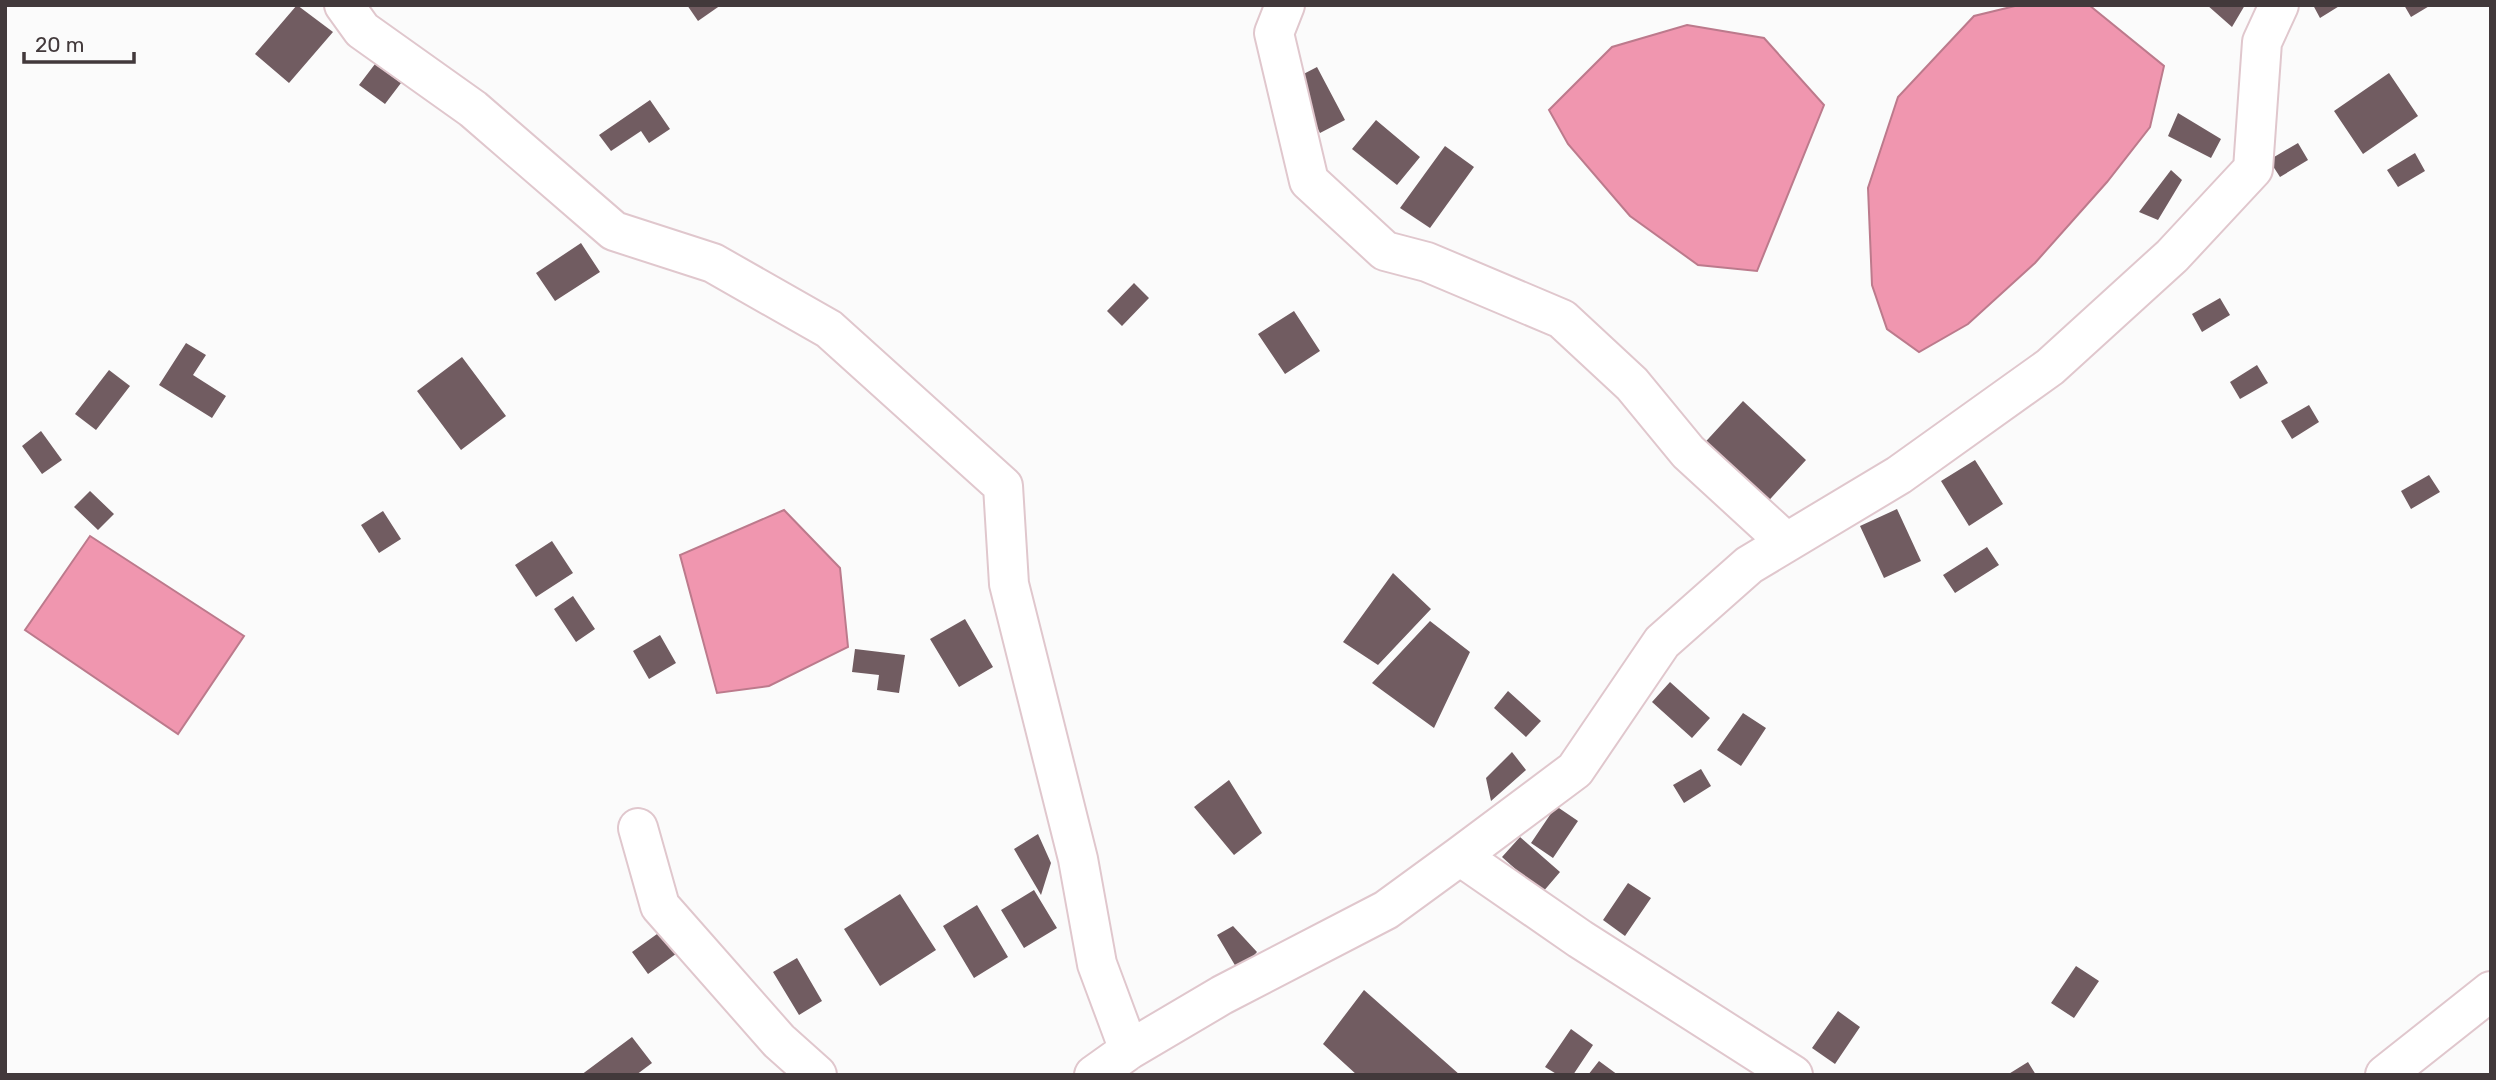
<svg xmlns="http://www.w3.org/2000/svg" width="2496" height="1080" viewBox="0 0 2496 1080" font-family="Rubik,sans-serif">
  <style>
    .water { fill: #f096af; stroke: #bc7a8c; stroke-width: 2 }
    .building { fill: #715c61 }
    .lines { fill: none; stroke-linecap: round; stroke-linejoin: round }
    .minor-casing { stroke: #e0c7cd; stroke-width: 42 }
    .minor { stroke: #fff; stroke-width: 38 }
  </style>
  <rect width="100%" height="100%" fill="#fbfbfb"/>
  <path class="water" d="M2019,5H2089L2164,66L2150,127L2107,182L2035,263L1968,324L1919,352L1887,329L1872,285L1868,188L1898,97L1974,16Z
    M1687,25L1764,38L1824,105L1757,271L1698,265L1630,216L1568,144L1549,110L1612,47Z
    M784,510L840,568L848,647L769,686L717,693L680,555Z
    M90,536L244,636L178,734L25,630Z"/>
  <path class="building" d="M297,5L333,32L289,83L255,54Z
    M687,5H721L698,21Z
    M2207,5H2245L2232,27Z
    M2313,5H2341L2320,18Z
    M2404,5H2431L2411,17Z
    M375,64L401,83L385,104L359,85Z
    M1317,67L1345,120L1320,133L1292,80Z
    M2389,73L2418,116L2363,154L2334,111Z
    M650,100L670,129L649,143L641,131L611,151L599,135Z
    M2178,113L2221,139L2211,158L2168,136Z
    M1376,120L1420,157L1397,185L1352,149Z
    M2298,143L2308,160L2280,177L2269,160Z
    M1445,146L1474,167L1430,228L1400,208Z
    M2415,153L2425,171L2398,187L2387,170Z
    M2171,170L2182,180L2158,220L2139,212Z
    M581,243L600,272L555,301L536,273Z
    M1134,283L1149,298L1122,326L1107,311Z
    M2220,298L2230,315L2202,332L2192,314Z
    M1294,311L1320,351L1285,374L1258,334Z
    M186,343L206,355L193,375L226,396L212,418L159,385Z
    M462,357L506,416L461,450L417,391Z
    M2257,365L2268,383L2240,399L2230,382Z
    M109,370L130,386L96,430L75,414Z
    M1743,401L1806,460L1762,508L1698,450Z
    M2309,405L2319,422L2292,439L2281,421Z
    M41,431L62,460L42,474L22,446Z
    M1975,460L2003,504L1969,526L1941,481Z
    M2429,475L2440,492L2411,509L2401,491Z
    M90,491L114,514L98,530L74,507Z
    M1897,509L1921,561L1884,578L1860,526Z
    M383,511L401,539L379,553L361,525Z
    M552,541L573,573L536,597L515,565Z
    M1987,547L1999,565L1955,593L1943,575Z
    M1393,573L1431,609L1378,665L1343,642Z
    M573,596L595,629L576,642L554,609Z
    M965,619L993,667L959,687L930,639Z
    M1430,621L1470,652L1434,728L1372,683Z
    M660,635L676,663L649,679L633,651Z
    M855,649L905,655L899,693L877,690L879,675L852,672Z
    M1670,682L1710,718L1692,738L1652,702Z
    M1508,691L1541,721L1526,737L1494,708Z
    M1743,713L1766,728L1741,766L1717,750Z
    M1512,752L1526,770L1491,801L1486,778Z
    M1701,769L1711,786L1684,803L1673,785Z
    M1229,780L1262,833L1234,855L1194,807Z
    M1556,806L1578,821L1553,858L1531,843Z
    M1038,834L1051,863L1041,895L1014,849Z
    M1520,837L1560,872L1542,893L1502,857Z
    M1628,883L1651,898L1625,936L1603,920Z
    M1034,890L1057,928L1024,948L1001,910Z
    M900,894L936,950L880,986L844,929Z
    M977,905L1008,957L974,978L943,926Z
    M1233,926L1257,952L1239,972L1217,935Z
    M664,929L680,951L648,974L632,952Z
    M797,958L822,1001L799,1015L773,972Z
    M2076,966L2099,981L2074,1018L2051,1003Z
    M1364,990L1460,1075H1357L1323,1044Z
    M1838,1011L1860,1027L1835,1064L1812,1048Z
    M1571,1029L1593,1045L1573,1075H1558L1545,1067Z
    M632,1037L652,1063L636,1075H581Z
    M1599,1061L1618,1075H1588Z
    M2028,1062L2036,1075H2007Z"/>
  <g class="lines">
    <defs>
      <path id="minor" d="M344,5L362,30L473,109L614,231L713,263L829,329L1003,486L1009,584L1078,859L1097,964L1129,1050
        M1285,5L1274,33L1309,181L1385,251L1427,262L1562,319L1632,384L1688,452L1786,542
        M638,828L660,906L779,1041L817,1075
        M1460,856L1580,939L1793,1075
        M1094,1075L1129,1050L1222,995L1386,910L1460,856L1575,770L1662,642L1749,565L1899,475L2050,367L2172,256L2253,169L2262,42L2279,5
        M2385,1075L2491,991"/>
    </defs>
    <use href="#minor" class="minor-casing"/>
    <use href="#minor" class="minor"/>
  </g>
  <rect width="2496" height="1080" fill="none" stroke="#42393b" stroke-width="14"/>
  <path d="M24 52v10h110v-10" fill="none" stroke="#42393b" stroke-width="3.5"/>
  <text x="35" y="52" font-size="21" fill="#42393b" stroke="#fbfbfb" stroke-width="5" paint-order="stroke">20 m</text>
</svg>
